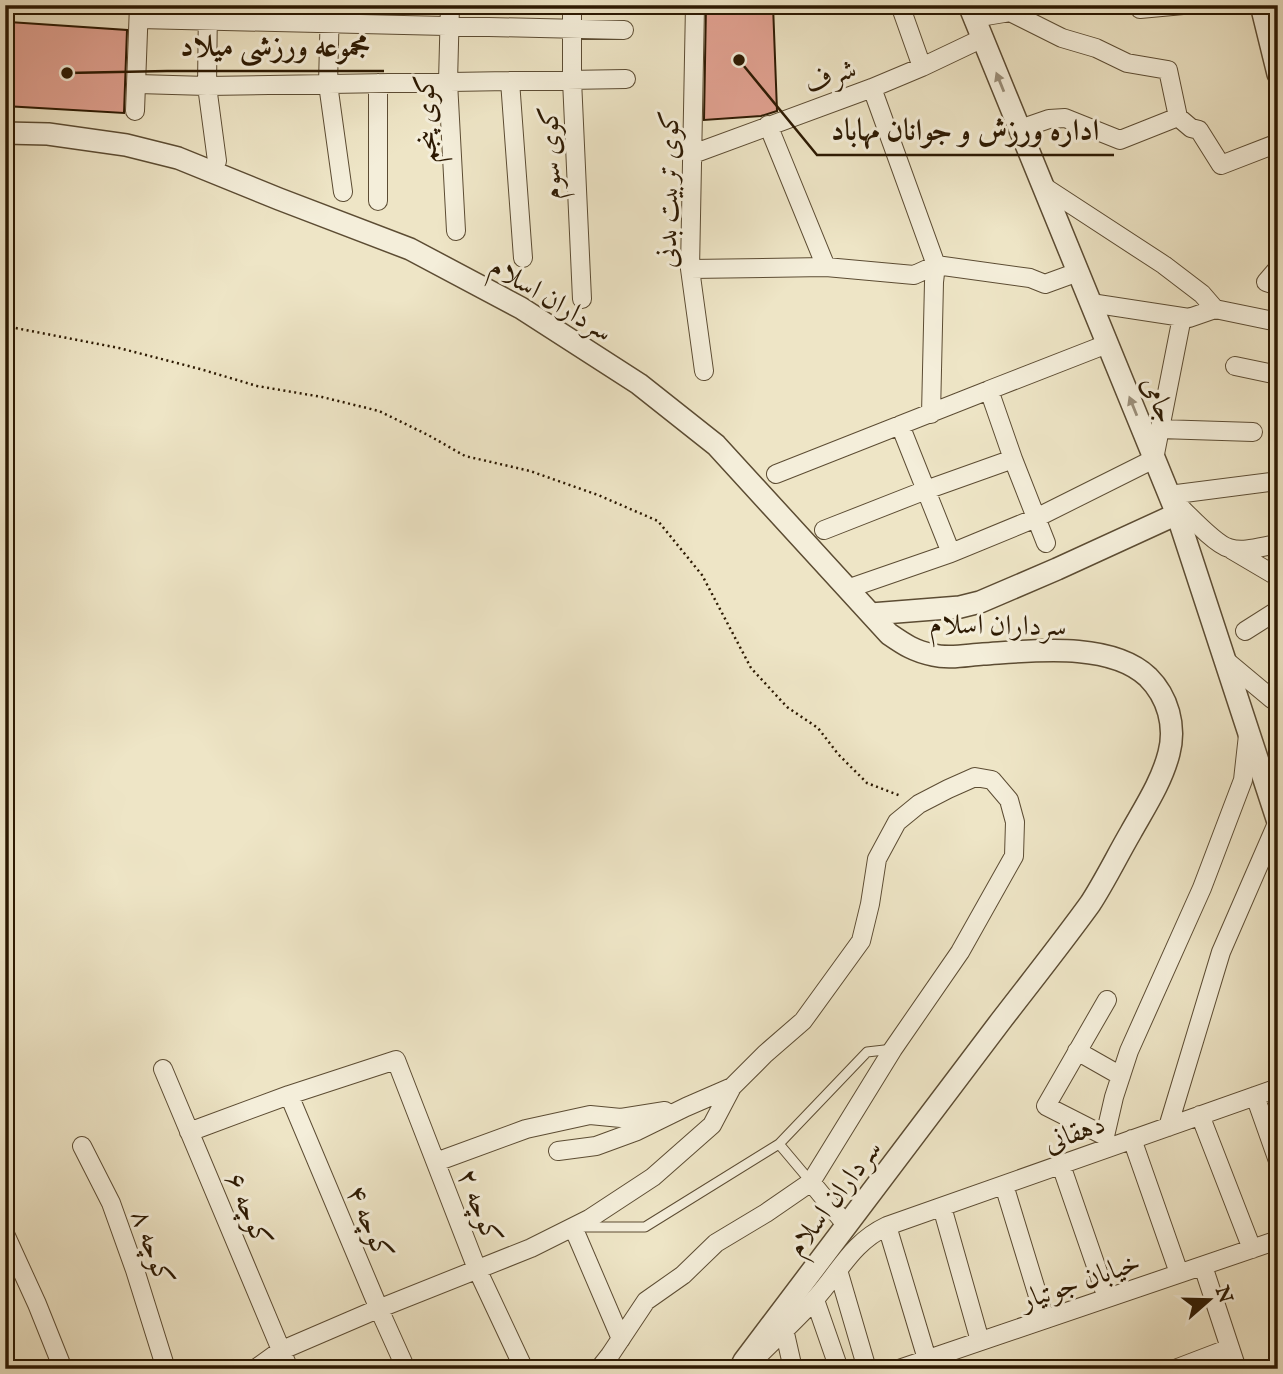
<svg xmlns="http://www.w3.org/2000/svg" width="1283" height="1374" viewBox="0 0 1283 1374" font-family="'IM FELL English',Amiri,serif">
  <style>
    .building { fill: #e2a292; stroke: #2c1902; stroke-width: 2 }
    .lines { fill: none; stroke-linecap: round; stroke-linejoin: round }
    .service-casing { stroke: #5c4c33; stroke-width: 11 }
    .minor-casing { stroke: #5c4c33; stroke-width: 20 }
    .tertiary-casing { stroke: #5c4c33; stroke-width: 24 }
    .path { stroke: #2c1902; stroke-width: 2.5; stroke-dasharray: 2 3.5; stroke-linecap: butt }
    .service { stroke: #f4eeda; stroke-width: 9 }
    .minor { stroke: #f4eeda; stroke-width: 18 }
    .tertiary { stroke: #f4eeda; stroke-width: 21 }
    .oneway { fill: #9a8e79 }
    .labels { text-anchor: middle; stroke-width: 6; stroke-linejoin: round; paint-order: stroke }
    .street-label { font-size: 28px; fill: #2c1902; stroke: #f4eeda }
    .leader { fill: none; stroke: #2c1902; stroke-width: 2.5 }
    .callout-dot { fill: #2c1902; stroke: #f4eeda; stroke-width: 2.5 }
    .callout-label { font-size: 30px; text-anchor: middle; font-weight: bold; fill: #2c1902; stroke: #f4eeda; stroke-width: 6; stroke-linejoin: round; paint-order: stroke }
  </style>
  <rect width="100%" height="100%" fill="#eee5c6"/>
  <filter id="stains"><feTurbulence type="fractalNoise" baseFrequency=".00286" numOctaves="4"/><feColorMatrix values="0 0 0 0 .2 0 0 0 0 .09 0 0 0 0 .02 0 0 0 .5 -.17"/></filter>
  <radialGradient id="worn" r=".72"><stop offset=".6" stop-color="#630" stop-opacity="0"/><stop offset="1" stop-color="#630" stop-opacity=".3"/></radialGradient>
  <path class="building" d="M706,5H773L777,111L761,116L704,120Z
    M9,22L127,30L124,113L5,106Z"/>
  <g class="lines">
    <defs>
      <path id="service" d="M779,1144L811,1182
        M581,1227H645L779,1144L867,1052L893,1049"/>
      <path id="minor" d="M208,5L207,86L217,161
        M330,5L328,84L343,192
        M450,5L448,82L456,231
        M572,5V80L582,299
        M695,5L690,269L704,371
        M900,5L922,67
        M1140,9L1183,5
        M974,18L1010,12L1062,38L1096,48L1127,63L1168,70L1178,117L1120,140L1065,118L1049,119L1020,129
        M139,19L624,30
        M510,81L523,258
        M138,84L207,86L626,79
        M872,88L936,265L934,282L931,414
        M135,111L139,5
        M1178,117L1191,128L1199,130L1221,165L1278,143
        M768,125L826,267
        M693,154L872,88L922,67L983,38
        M1043,186L1164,265L1202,294L1215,309
        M378,201V83
        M1278,268L1266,282L1278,286
        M690,269L826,267L914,275L936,265L1030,278L1045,284L1078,272
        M1091,303L1189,318L1215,309L1278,322
        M1235,366L1278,375
        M1160,429L1253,432
        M1013,459L1046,543
        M776,474L989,390
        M1169,495L1278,481
        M1171,498C1184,510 1214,544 1229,548C1244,553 1263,546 1278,544
        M824,530L926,490L1013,459L989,390L1107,344
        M1232,550L1278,577
        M951,553L1036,518L1154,459L1182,317
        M847,589L951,553L900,425
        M1245,631L1278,610
        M1224,659L1272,699L1278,700
        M1107,1000L1046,1106L1105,1136L1114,1097L1129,1051L1202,888L1243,780L1248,735
        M1077,1051L1121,1076
        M163,1069L289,1369
        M289,1095L379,1309L406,1369
        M1255,1096L1278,1161
        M1200,1115L1252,1249
        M1168,1127L1221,952L1278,821
        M189,1132L289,1095L396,1060L477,1269L524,1369
        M1132,1139L1179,1273
        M82,1146L111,1203L135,1270L166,1369
        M558,1151L596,1146L637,1131L686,1107L732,1087L765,1054L803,1021L861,941L870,904L877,859L897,822L919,804L948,789L975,777L992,780L1009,800L1015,822L1014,856L960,952L893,1049L811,1182
        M436,1162L526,1129L590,1115L621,1118L665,1111
        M1061,1165L1107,1298
        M1004,1185L1045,1319
        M942,1207L980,1341
        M887,1226L927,1359L938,1369
        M573,1227L621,1339
        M5,1234L37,1304L63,1369
        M1203,1266L1237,1369
        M838,1270L867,1369
        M815,1300L839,1369
        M784,1329L793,1369
        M755,1359C775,1339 796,1320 814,1300C840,1272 851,1243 887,1226L1278,1088
        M255,1369L280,1351L373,1311L531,1248L589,1219L653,1177L712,1125L732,1087
        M599,1369L610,1355L646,1301L683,1275L716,1243L766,1213L811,1182L847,1226
        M899,1369L1278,1240
        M1175,1369L1230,1348"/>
      <path id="tertiary" d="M969,5L1177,514L1278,822
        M1261,5L1278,74
        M5,133L48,134L126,145L178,158L279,199L410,249L521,308L639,384L716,445L889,634C905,645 914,651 933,655C949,659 967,655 983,654C1031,651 1110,641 1148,677C1168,697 1176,726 1169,753C1162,781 1145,807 1131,832C1117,856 1105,881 1090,904C1061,944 1030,983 1000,1022C915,1135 830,1248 744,1361L740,1369
        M871,614L960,607L980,602L1057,569L1177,514"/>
    </defs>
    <use href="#service" class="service-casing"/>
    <use href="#minor" class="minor-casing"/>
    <use href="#tertiary" class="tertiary-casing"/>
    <path class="path" d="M5,326L119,348L200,369L257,386L322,397L379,411L428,435L465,456L530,471L598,495L658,521L702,575L751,668L787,707L818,728L838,754L867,783L901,796"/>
    <use href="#service" class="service"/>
    <use href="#minor" class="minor"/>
    <use href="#tertiary" class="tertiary"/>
  </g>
  <defs><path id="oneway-solid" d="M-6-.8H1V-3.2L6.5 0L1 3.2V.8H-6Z" transform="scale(1.75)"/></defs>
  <g class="oneway">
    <use href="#oneway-solid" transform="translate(1000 82) rotate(-112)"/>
    <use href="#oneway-solid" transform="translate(1133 406) rotate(-112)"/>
  </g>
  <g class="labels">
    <g class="street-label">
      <text transform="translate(830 75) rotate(-20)" y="10">شرف</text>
      <text transform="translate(425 119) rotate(-92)" y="10">کوی پنجم</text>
      <text transform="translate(549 153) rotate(-92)" y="10">کوی سوم</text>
      <text transform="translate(667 189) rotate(-89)" y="10">کوی تربیت بدنی</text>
      <text transform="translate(552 298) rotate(31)" y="10">سرداران اسلام</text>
      <text transform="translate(1160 399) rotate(68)" y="10">جامی</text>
      <text transform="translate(998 624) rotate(1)" y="10">سرداران اسلام</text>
      <text transform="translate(1074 1132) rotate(-20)" y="10">دهقانی</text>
      <text transform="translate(833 1197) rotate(-53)" y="10">سرداران اسلام</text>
      <text transform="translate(481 1206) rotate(69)" y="10">کوچه ۲</text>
      <text transform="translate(250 1209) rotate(67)" y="10">کوچه ۶</text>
      <text transform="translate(371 1222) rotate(67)" y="10">کوچه ۴</text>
      <text transform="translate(154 1247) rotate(71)" y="10">کوچه ۸</text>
      <text transform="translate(1080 1280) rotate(-19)" y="10">خیابان جوتیار</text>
    </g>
  </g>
  <path class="leader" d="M67 73L167 71H384M739 60L817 155H1114"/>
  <g class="callout-dot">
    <circle cx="67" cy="73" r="7"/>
    <circle cx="739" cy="60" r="7"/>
  </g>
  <g class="callout-label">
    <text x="275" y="56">مجموعه ورزشی میلاد</text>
    <text x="965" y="140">اداره ورزش و جوانان مهاباد</text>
  </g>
  <rect width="1283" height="1374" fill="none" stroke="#eee5c6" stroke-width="28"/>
  <rect x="7" y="7" width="1269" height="1360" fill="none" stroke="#2c1902" stroke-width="3.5"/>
  <rect x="14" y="14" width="1255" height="1346" fill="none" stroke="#2c1902" stroke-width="2"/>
  <g transform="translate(1209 1300) rotate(70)" stroke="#f4eeda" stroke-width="5" paint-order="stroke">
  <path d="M0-5L12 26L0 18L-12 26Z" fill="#2c1902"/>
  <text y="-10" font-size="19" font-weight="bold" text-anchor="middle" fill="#2c1902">N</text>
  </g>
  <rect width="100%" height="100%" filter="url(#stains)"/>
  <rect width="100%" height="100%" fill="url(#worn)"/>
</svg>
